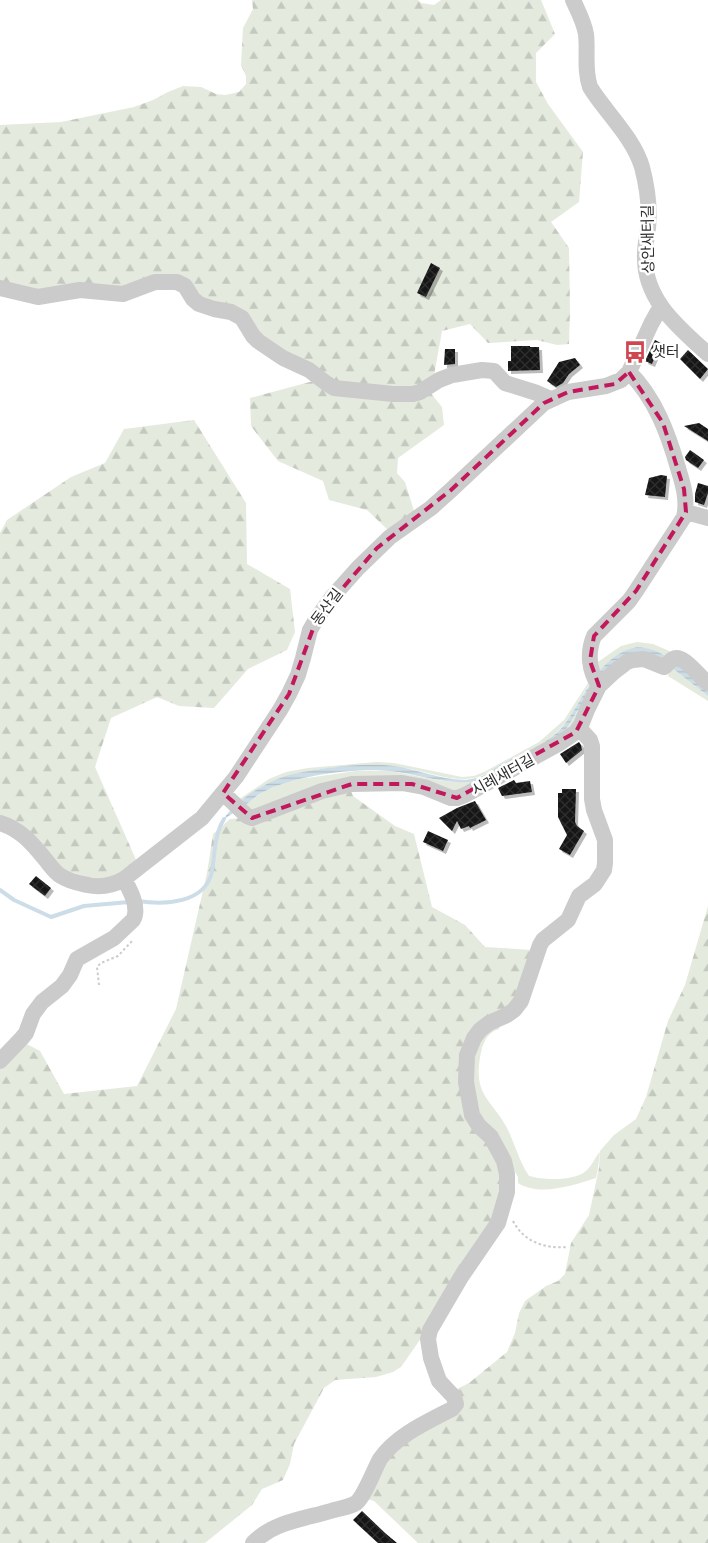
<svg xmlns="http://www.w3.org/2000/svg" width="708" height="1543" viewBox="0 0 708 1543" font-family="'PT Sans','Noto Sans KR',sans-serif">
  <style>
    .grass { fill: #e4eade }
    .forest { fill: url(#forest-firs) }
    .water { fill: url(#water-rules) }
    .lines { fill: none; stroke-linecap: round; stroke-linejoin: round }
    .stream { stroke: #ccdde7; stroke-width: 4 }
    .building { fill: url(#building-cross-hatch); filter: url(#shadow) }
    .path { stroke: #cbcbcb; stroke-width: 2; stroke-dasharray: 2.5 2.5; stroke-linecap: butt }
    .minor { stroke: #cbcbcb; stroke-width: 16 }
    .marked { fill: none; stroke: #c2185b; stroke-width: 4; stroke-dasharray: 10 6; stroke-linejoin: round }
    .labels { text-anchor: middle; stroke-width: 5; stroke-linejoin: round; paint-order: stroke }
    .street-label { font-size: 15px; fill: #2e2e2e; stroke: #fff }
    .poi-label { font-size: 15px; fill: #2e2e2e; stroke: #fff; text-anchor: start }
  </style>
  <defs>
    <pattern id="forest-firs" width="22" height="20" patternUnits="userSpaceOnUse" patternTransform="scale(1.25)"><rect width="22" height="20" fill="#e4eade"/><path d="M5 1l3.5 6h-7zM16 11l3.5 6h-7z" fill="#c4c9bf"/></pattern>
    <pattern id="water-rules" width="6" height="5" patternUnits="userSpaceOnUse" patternTransform="scale(1.25)"><rect width="6" height="5" fill="#ccdde7"/><path d="M0 2.5h6" fill="none" stroke="#b0bec6"/></pattern>
    <pattern id="building-cross-hatch" width="8" height="8" patternUnits="userSpaceOnUse" patternTransform="scale(1.25)"><rect width="8" height="8" fill="#151515"/><path d="M0 0l8 8M0 8l8-8" fill="none" stroke="#2f2f2f"/></pattern>
    <filter id="shadow"><feDropShadow dx="3" dy="3" stdDeviation="0" flood-color="#0004"/></filter>
  </defs>
  <rect width="100%" height="100%" fill="#fff"/>
  <path class="grass" d="M637,642L653,644L674,653L667,656C637,640 621,650 599,673L595,664L621,646Z
    M672,668L708,696V701L668,676L669,671Z
    M588,683L589,685C580,699 573,715 562,727C548,743 524,753 505,763C495,768 485,776 474,778C453,782 431,773 411,769C374,762 310,766 276,780C263,785 251,794 240,802L238,800L269,779L286,772L308,768L376,762L394,763L462,777L474,776L486,771L539,742L564,720Z
    M578,710L575,727L479,783L449,792L397,780L256,813L244,806L264,791L289,781L307,778L356,771H390L443,781L457,782L477,781L567,728Z
    M501,1022L499,1029C489,1032 485,1039 482,1048C478,1065 476,1081 485,1096C492,1107 501,1116 507,1128C515,1144 519,1161 529,1176C544,1180 577,1182 588,1169C593,1164 595,1157 600,1152L598,1168L596,1178C574,1185 540,1197 518,1183V1177L510,1163L474,1113L469,1083L477,1039Z"/>
  <path class="forest" d="M252,0H418L421,3L434,5L441,0H541L555,34L536,53V82L548,104L583,152L579,202L551,222L569,248L570,310L569,344L557,345L537,340L488,343L470,324L442,331L433,381L421,389L340,387L214,307L192,289L50,293L0,285V125L61,122L134,107L153,100L168,92L183,86L201,87L216,94L225,95L239,92L246,84V76L241,65L243,28L253,9Z
    M317,380L429,391L442,407L444,425L398,458L397,473L405,482L415,514L388,530L367,510L329,500L323,481L278,461L251,426L250,398Z
    M194,420L246,503L247,564L290,589L295,632L287,650L248,669L214,708L179,706L157,697L111,718L95,767L137,862L115,877L96,880L67,871L0,819V533L7,520L71,477L105,463L124,429Z
    M350,789L353,796L395,826L414,834L432,907L465,925L485,947L532,950L517,1000L488,1020L463,1073L500,1161L499,1214L424,1334L401,1367L393,1372L376,1377L335,1380L324,1388L294,1444L290,1464L283,1480L262,1489L252,1505L205,1543H0V1066L23,1042L40,1051L64,1094L137,1086L176,1009L207,873L213,834L230,819L243,818Z
    M708,906V1543H418L374,1501L367,1499L386,1455L445,1416L453,1391L469,1383L507,1352L515,1333L519,1313L525,1301L546,1286L558,1281L565,1274L571,1243L589,1215L599,1168L600,1151L614,1135L636,1119L646,1097L668,1021L685,985Z"/>
  <path class="water" d="M637,647C666,648 687,672 708,689V696L663,661L648,653L578,710L567,728L559,736L477,781C447,786 419,774 390,771C355,768 297,775 265,791C257,795 251,801 244,806C236,812 228,815 222,822C232,802 267,781 289,775C317,768 366,762 394,766C419,769 452,785 477,778C485,776 492,770 500,765C520,755 550,743 564,725C585,698 598,655 637,647Z"/>
  <g class="lines">
    <path class="stream" d="M0,890L14,900L51,917L84,906L129,902
      M138,901C163,905 206,904 212,871C215,854 214,835 224,819"/>
  </g>
  <path class="building" d="M431,263L440,268L426,297L417,293Z
    M655,340L661,343L652,364L645,361Z
    M511,346H530V347H539L540,370L508,371V361H511Z
    M445,349H455V364L444,365Z
    M688,350L708,369L700,379L680,359Z
    M575,358L580,365L569,374L563,383L556,387L547,381L559,362Z
    M699,423L708,429V441L684,426Z
    M690,450L704,460L698,468L686,460L685,457Z
    M661,475L667,476L665,497L645,495L649,478Z
    M698,483L708,486V493L704,505L695,502V494Z
    M579,742L581,745L582,750L566,763L560,754Z
    M514,780L516,783L530,781L532,792L502,796L498,788Z
    M562,789H576L575,822L577,826L584,831L570,855L559,849L567,835L558,817V793H562Z
    M475,801L486,820L470,828L469,826L461,829L457,821L452,831L439,818L457,808Z
    M428,831L448,840L443,851L423,842Z
    M36,876L51,888L45,896L29,884Z
    M362,1511L385,1533L397,1543H378L353,1520Z"/>
  <g class="lines">
    <path class="path" d="M99,985L97,967L101,963L118,956L132,941
      M513,1221C524,1242 545,1249 568,1247"/>
    <path class="minor" d="M573,0C578,11 584,22 586,34C588,52 584,69 590,87C606,113 633,137 642,167C647,186 650,208 648,228C647,237 645,245 645,254C643,299 678,327 708,354
      M0,288L38,297L80,290L123,294L155,282H177L185,286L193,299L199,304L214,309L231,312L242,318L253,336L258,341L283,358L309,370L326,383L334,388L393,394H413L420,392L439,380L452,375L482,370L494,371L505,383L537,393L551,399
      M686,512L708,518
      M599,686C589,671 587,653 594,636L629,601L636,591L684,517C688,500 683,484 678,468C668,433 655,398 629,372
      M223,793L247,816L252,818L322,791L352,784L402,783L424,787L451,798H457L465,795L560,743L576,732L581,725L587,710L599,686L614,672L627,662L633,660L644,659L664,667C668,665 669,661 673,659C683,653 699,677 708,683
      M0,823C20,829 32,843 45,859C50,865 54,872 61,876C68,881 78,883 87,885C101,888 112,886 124,879L202,818L236,777L280,710L289,694L298,675L303,658L310,630L317,618L333,596L358,568L390,537L431,508L451,490L544,403L568,392L606,386L621,380L629,372L651,324L661,306
      M0,1061L22,1038L26,1033L33,1014L42,1002L62,986L70,975L77,959L114,938L133,920C140,908 130,890 124,879
      M253,1543C274,1521 306,1519 334,1510C341,1508 350,1507 356,1503C364,1497 374,1470 380,1459C397,1435 427,1422 452,1409L456,1404L454,1397L439,1381L431,1358L428,1339L430,1330L461,1277L498,1223L507,1192V1174L504,1161L491,1137L479,1126L472,1115L466,1082L467,1055L474,1038L480,1030L489,1023L507,1015L514,1010L521,1001L540,945L543,940L568,920L579,896L595,884L604,870L605,863V840L594,810L592,799V746L590,740L579,728"/>
  </g>
  <path class="marked" d="M629,372L663,423L684,489L686,512L636,591L594,636L590,661L599,686L576,732L457,798L412,784H352L252,818L223,793L289,694L317,618L377,548L451,490L544,403L568,392L615,384Z"/>
  <defs>
    <symbol id="bus-bare" viewBox="-9 -9 18 18"><path d="M-5-6H5V4H4V6H2V4H-2V6H-4V4H-5ZM-3.5-4V0h7V-4ZM-3.5 1.2v1.5H-2V1.2ZM2 1.2v1.5H3.5V1.2Z" fill="#cf4650" stroke="#fff" stroke-width="2.5" paint-order="stroke"/></symbol>
  </defs>
  <g fill-rule="evenodd">
    <use href="#bus-bare" x="619" y="336" width="32" height="32"/>
  </g>
  <g class="labels">
    <g class="street-label">
      <text transform="translate(648 239) rotate(-91)" y="5">상안새터길</text>
      <text transform="translate(327 607) rotate(-53)" y="5">동산길</text>
      <text transform="translate(503 775) rotate(-29)" y="5">시례새터길</text>
    </g>
    <g class="poi-label">
      <text x="652" y="357">샛터</text>
    </g>
  </g>
</svg>
